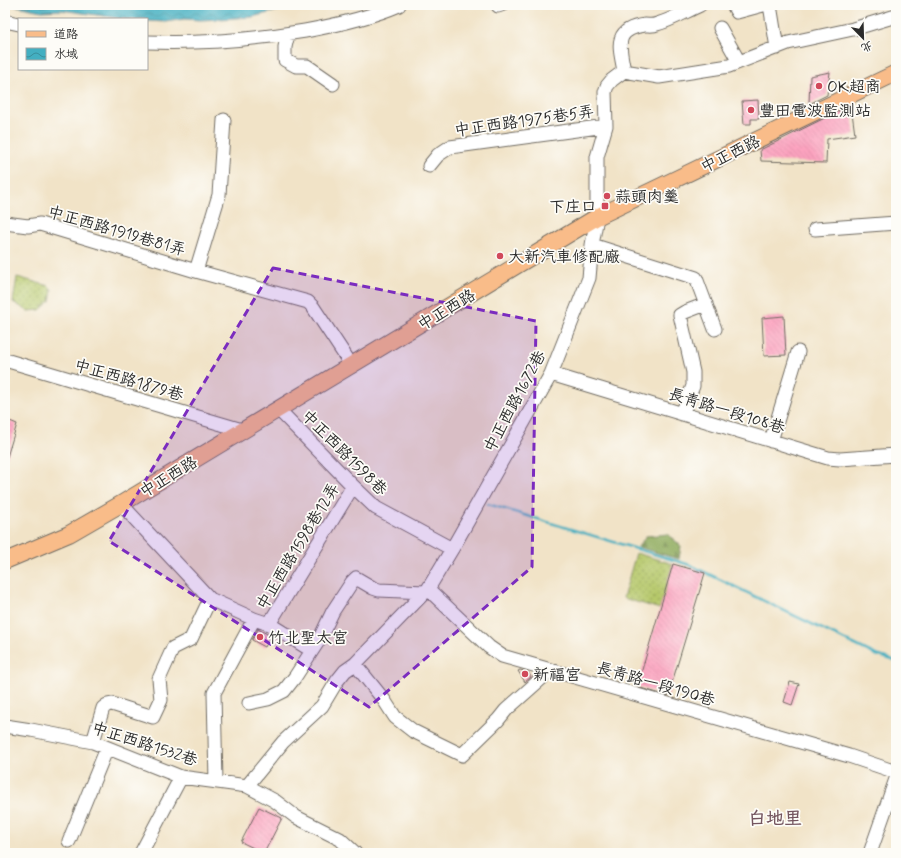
<svg xmlns="http://www.w3.org/2000/svg" width="901" height="858" viewBox="0 0 901 858" font-family="Mynerve,'LXGW WenKai TC',sans-serif">
  <style>
    .grass { fill: url(#grass-dots); stroke: #707a4b }
    .forest { fill: url(#forest-firs); stroke: #5e6c45 }
    .water { fill: url(#water-waves); stroke: #376d76 }
    .lines { fill: none; stroke-linecap: round; stroke-linejoin: round }
    .stream { stroke: #43afc1; stroke-width: 2.5 }
    .building { fill: url(#building-back-hatch) }
    .minor-casing { stroke: #706b62; stroke-width: 15 }
    .major-casing { stroke: #706b62; stroke-width: 18 }
    .minor { stroke: #fff; stroke-width: 13 }
    .major { stroke: #f9bc89; stroke-width: 16 }
    .marked { fill: #7b2cbf; fill-opacity: 0.2; stroke: #7b2cbf; stroke-width: 3; stroke-dasharray: 8 5; stroke-linejoin: round }
    .poi-dot { fill: #d1495b; stroke: #fdfcf7; stroke-width: 1.5 }
    .labels { text-anchor: middle; stroke-width: 3.5; stroke-linejoin: round; paint-order: stroke }
    .poi-label { font-size: 16px; fill: #2b2b2b; stroke: #fdfcf7; text-anchor: start }
    .street-label { font-size: 16px; fill: #2b2b2b; stroke: #fdfcf7 }
    .quarter-label { font-size: 18px; font-weight: bold; fill: #74555f; stroke: #fdfcf7 }
  </style>
  <defs>
    <pattern id="grass-dots" width="8" height="8" patternUnits="userSpaceOnUse"><rect width="8" height="8" fill="#b6c86b"/><path d="M2 2h.1M6 6h.1" fill="none" stroke="#94a358" stroke-width="1.8" stroke-linecap="round"/></pattern>
    <pattern id="forest-firs" width="22" height="20" patternUnits="userSpaceOnUse"><rect width="22" height="20" fill="#90ac5f"/><path d="M5 1l3.5 6h-7zM16 11l3.5 6h-7z" fill="#768c4f"/></pattern>
    <pattern id="water-waves" width="16" height="10" patternUnits="userSpaceOnUse"><rect width="16" height="10" fill="#43afc1"/><path d="M0 5q4-4 8 0t8 0" fill="none" stroke="#388f9d"/></pattern>
    <pattern id="building-back-hatch" width="6" height="6" patternUnits="userSpaceOnUse"><rect width="6" height="6" fill="#fca3bf"/><path d="M-1 5l2 2M0 0l6 6M5-1l2 2" fill="none" stroke="#d88ca4"/></pattern>
  </defs>
  <rect width="100%" height="100%" fill="#fdfcf7"/>
  <filter id="ink" filterUnits="userSpaceOnUse"><feTurbulence type="fractalNoise" baseFrequency=".025" numOctaves="2"/><feDisplacementMap in="SourceGraphic" scale="8" xChannelSelector="R" yChannelSelector="G"/><feConvolveMatrix kernelMatrix="1 2 1 2 8 2 1 2 1" color-interpolation-filters="sRGB"/></filter>
  <filter id="wash" filterUnits="userSpaceOnUse"><feTurbulence type="fractalNoise" baseFrequency=".012" numOctaves="4" result="noise"/><feDisplacementMap in="SourceGraphic" scale="16" xChannelSelector="R" yChannelSelector="G"/><feGaussianBlur stdDeviation="0.9" result="paint"/><feColorMatrix in="noise" values="0 0 0 0 0 0 0 0 0 0 0 0 0 0 0 0 0 1.4 0 .05"/><feComposite in="paint" operator="in"/></filter>
  <g filter="url(#wash)">
    <rect width="100%" height="100%" fill="#f1e3c7"/>
    <path class="grass" d="M17,277L49,286L52,290L50,301L40,310L28,311L13,302Z
      M636,553L673,564L660,609L623,598Z"/>
    <path class="forest" d="M668,534L681,546L679,559L638,547L646,536Z"/>
    <path class="water" d="M11,5H301L252,17L201,20L184,19L166,22L147,21V19H126L61,10L42,11Z"/>
    <g class="lines">
      <path class="stream" d="M488,504L690,565L876,655L896,661"/>
    </g>
    <g id="blocks">
      <path class="building" d="M830,72L827,95L809,104L810,76Z
        M758,100L759,119H751V124H744L742,101Z
        M851,105L855,135L827,139L826,163L761,161L760,150Z
        M784,316L786,355L764,356L762,318Z
        M5,419L17,424L7,457H5Z
        M673,564L705,573L668,696L637,687Z
        M258,629L271,636L265,647L252,640Z
        M520,670L528,672L531,677L525,682L518,671Z
        M790,682L799,684L792,705L784,702Z
        M259,807L282,818L264,853L241,842Z"/>
    </g>
  </g>
  <g filter="url(#ink)">
    <use href="#blocks" fill-opacity="0" stroke="#706b62" stroke-width="1"/>
    <g class="lines">
      <defs>
        <path id="minor" d="M733,5L737,12L763,5
          M770,5L777,48
          M498,6L501,5
          M5,21L19,24
          M720,28L739,62
          M288,34L285,47V60L296,66H307L333,84
          M147,42C202,44 251,40 305,31C337,25 369,18 399,5
          M624,71L659,77L729,66L788,43L853,29L896,16
          M624,71C620,48 612,29 645,25C649,25 653,26 657,24C672,20 686,11 700,5
          M224,120L219,195L196,271L308,302L313,307L352,366
          M429,166L438,155L450,147L606,126
          M5,223L28,226L40,224L196,271
          M815,229L896,223
          M592,245L696,278L715,329
          M5,360L242,430
          M551,374L828,458L840,459L896,455
          M279,410L353,486L376,508L452,549
          M682,414L693,386V372L680,315L685,312L706,304
          M771,441L798,352
          M121,504L210,599L254,619L269,624L311,650
          M428,589L489,647L502,656L849,756L896,772
          M269,624L353,486
          M355,664L384,700L395,717L413,731L462,755L498,720L506,710L551,670
          M249,703L268,699L284,691L295,677L319,640L333,611L352,582L356,578L373,588L379,590L425,592
          M5,726L31,730L93,742L181,777L247,786L275,801L296,817L340,839L355,853
          M93,742L103,708L107,705L112,704L153,717L161,700L159,679L173,648L191,639L210,599
          M216,782L214,693L254,619
          M247,786L283,742L322,706L337,681L345,671L355,664L428,589L452,549L551,374L589,278L592,245L597,217V157L606,126L605,92L607,86L612,80L624,71
          M69,841L107,748
          M141,853L181,777
          M870,853L896,779"/>
        <path id="major" d="M5,561L69,534L121,504L597,217L896,73"/>
      </defs>
      <use href="#minor" class="minor-casing"/>
      <use href="#major" class="major-casing"/>
      <use href="#minor" class="minor"/>
      <use href="#major" class="major"/>
    </g>
  </g>
  <path class="marked" d="M273,268L536,321L532,567L369,707L109,541Z"/>
  <g class="poi-dot">
    <circle cx="819" cy="86" r="4"/>
    <circle cx="751" cy="110" r="4"/>
    <circle cx="607" cy="196" r="4"/>
    <rect x="601" y="202" width="8" height="8" rx="2"/>
    <circle cx="500" cy="256" r="4"/>
    <circle cx="260" cy="637" r="4"/>
    <circle cx="525" cy="674" r="4"/>
  </g>
  <g class="labels">
    <g class="poi-label">
      <text x="827" y="92">OK超商</text>
      <text x="759" y="116">豐田電波監測站</text>
      <text x="615" y="202">蒜頭肉羹</text>
      <text x="597" y="212" text-anchor="end">下庄口</text>
      <text x="508" y="262">大新汽車修配廠</text>
      <text x="268" y="643">竹北聖太宮</text>
      <text x="533" y="680">新福宮</text>
    </g>
    <g class="street-label">
      <text transform="translate(524 120) rotate(-8)" y="6">中正西路1975巷5弄</text>
      <text transform="translate(730 153) rotate(-26)" y="6">中正西路</text>
      <text transform="translate(117 230) rotate(16)" y="6">中正西路1919巷81弄</text>
      <text transform="translate(446 309) rotate(-31)" y="6">中正西路</text>
      <text transform="translate(129 379) rotate(16)" y="6">中正西路1879巷</text>
      <text transform="translate(514 401) rotate(-62)" y="6">中正西路1672巷</text>
      <text transform="translate(727 410) rotate(17)" y="6">長青路一段108巷</text>
      <text transform="translate(345 452) rotate(45)" y="6">中正西路1598巷</text>
      <text transform="translate(168 476) rotate(-31)" y="6">中正西路</text>
      <text transform="translate(297 546) rotate(-59)" y="6">中正西路1598巷12弄</text>
      <text transform="translate(656 683) rotate(16)" y="6">長青路一段190巷</text>
      <text transform="translate(145 743) rotate(18)" y="6">中正西路1532巷</text>
    </g>
    <g class="quarter-label">
      <text x="775" y="824">白地里</text>
    </g>
  </g>
  <rect width="901" height="858" fill="none" stroke="#fdfcf7" stroke-width="20"/>
  <rect x="18" y="18" width="130" height="52" fill="#fdfcf7" stroke="#a9a8a5"/>
  <rect x="26" y="31" width="20" height="6" fill="#f9bc89" stroke="#a9a8a5"/>
  <text x="54" y="38" font-size="12" fill="#2b2b2b">道路</text>
  <rect x="26" y="48" width="20" height="12" fill="url(#water-waves)" stroke="#a9a8a5"/>
  <text x="54" y="58" font-size="12" fill="#2b2b2b">水域</text>
  <g transform="translate(863 38) rotate(157)" stroke="#fdfcf7" stroke-width="3" paint-order="stroke">
  <path d="M0-3L7 15L0 10L-7 15Z" fill="#2b2b2b"/>
  <text y="-6" font-size="11" font-weight="bold" text-anchor="middle" fill="#2b2b2b">北</text>
  </g>
</svg>
